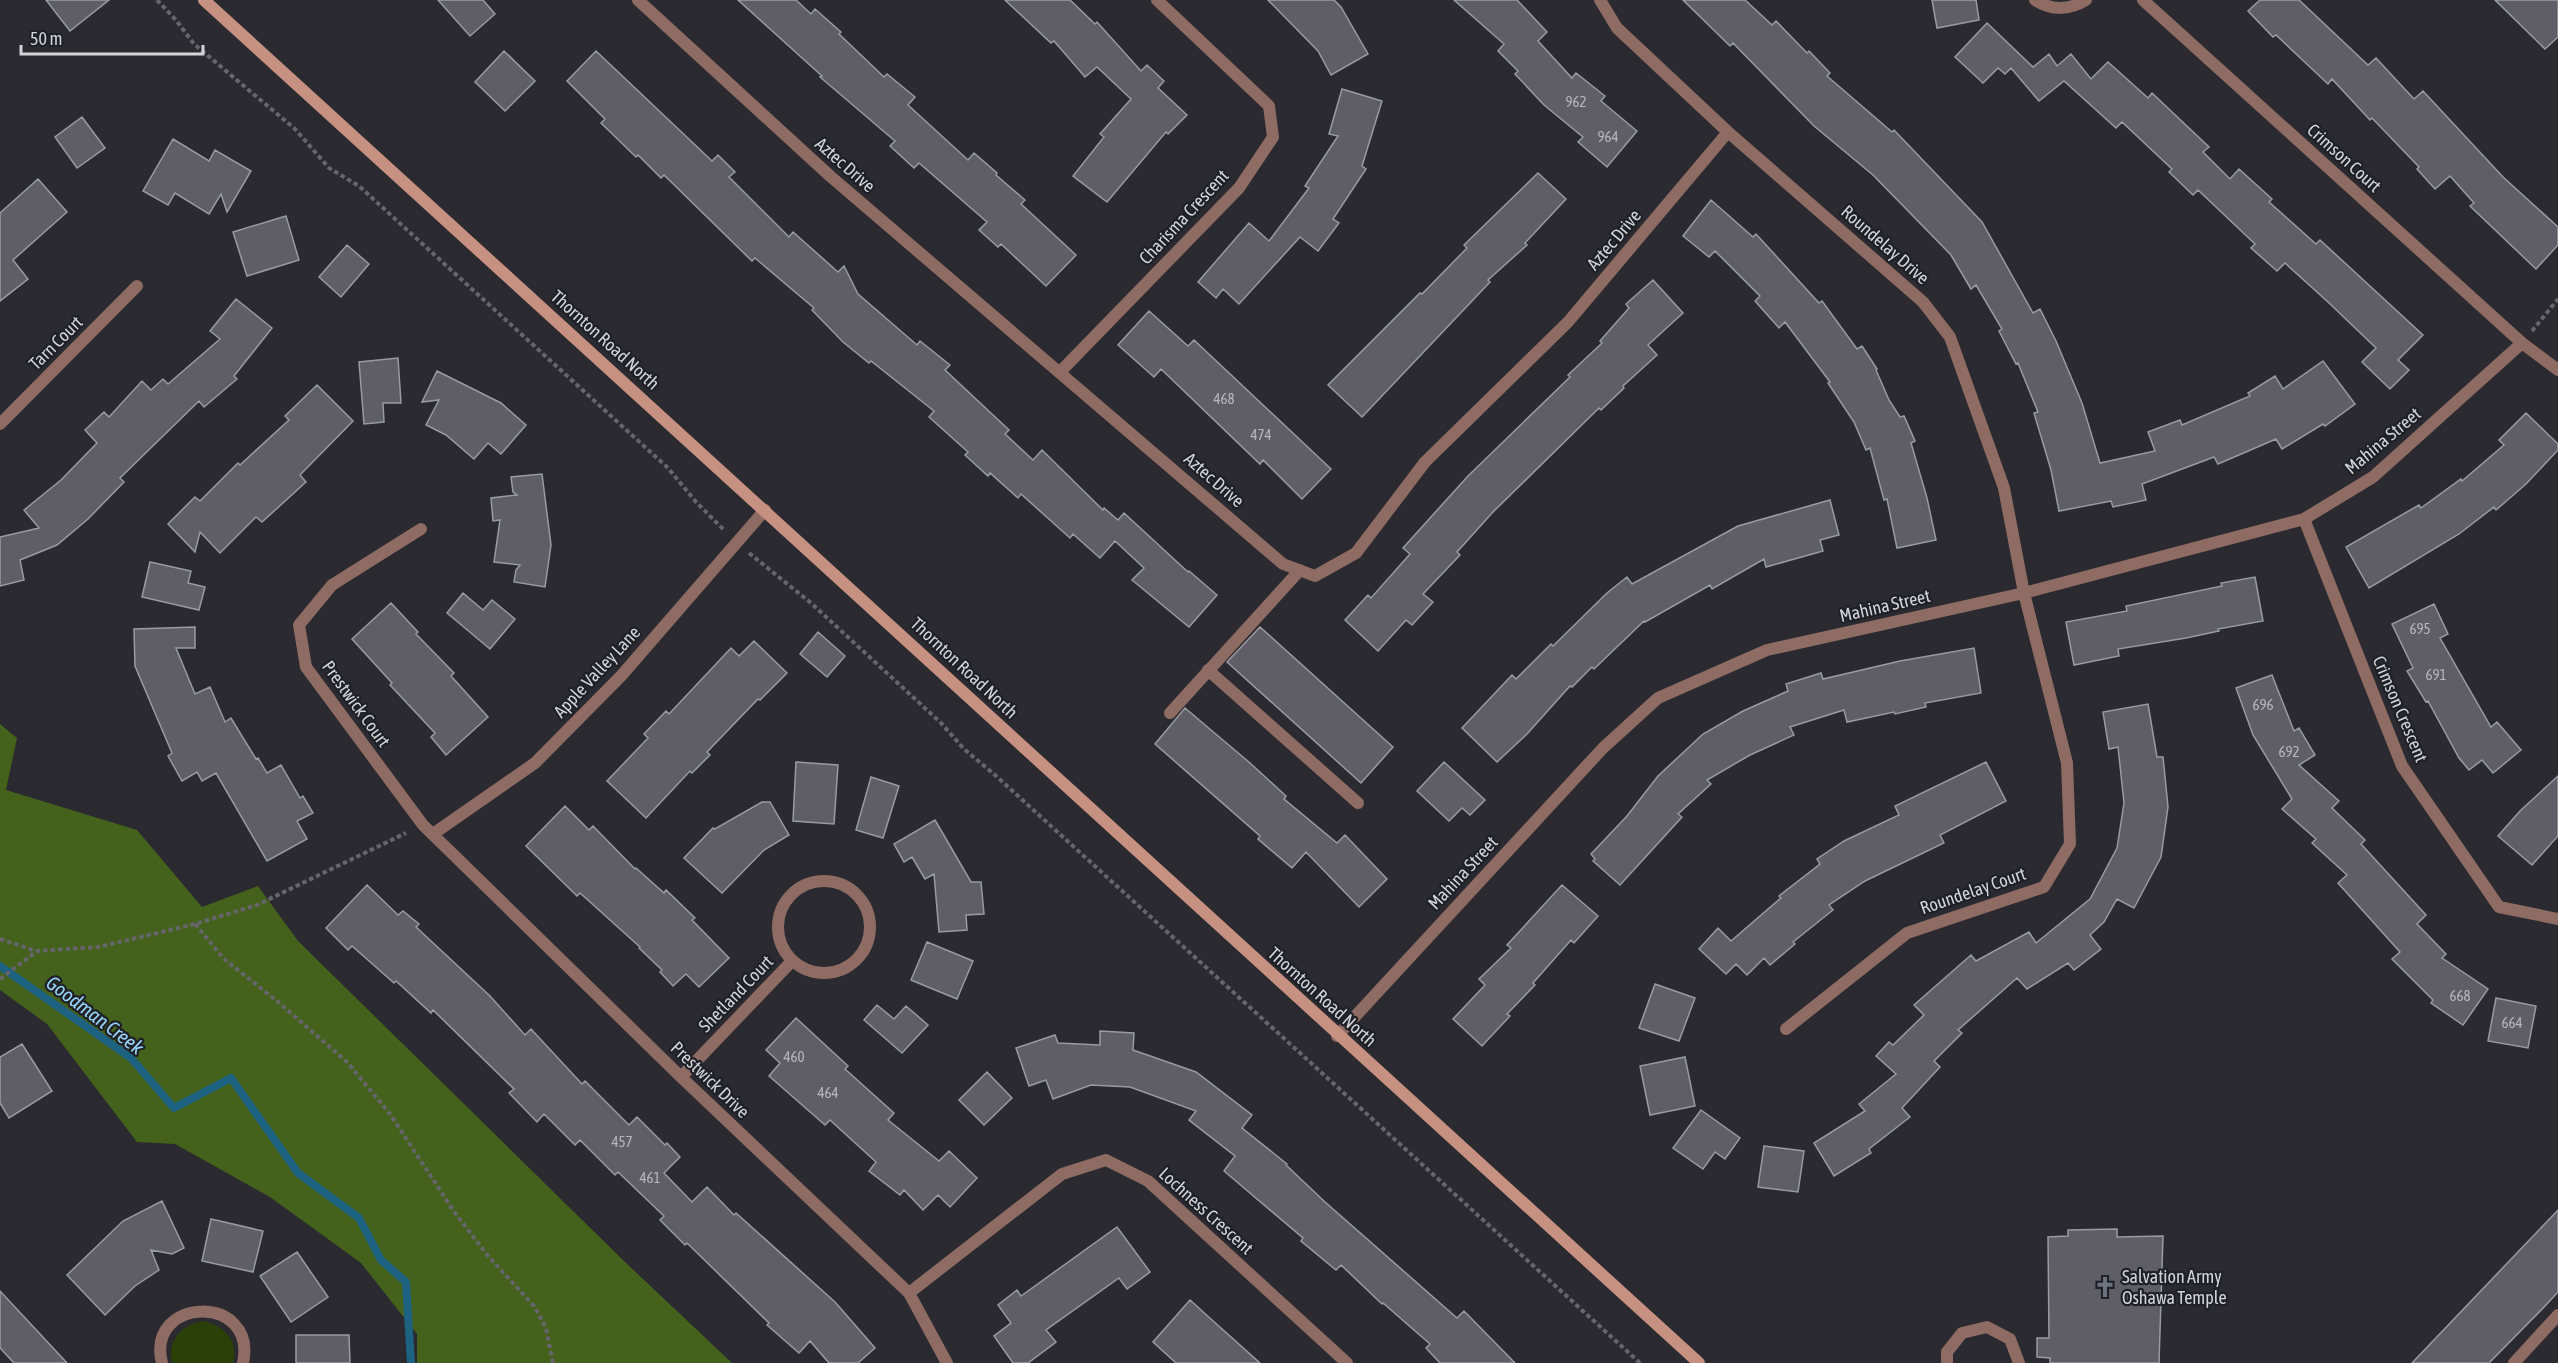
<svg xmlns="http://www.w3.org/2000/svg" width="2558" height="1363" viewBox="0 0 2558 1363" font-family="'Asap Condensed',sans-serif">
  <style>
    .green { fill: #2a4006 }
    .forest { fill: #44621b }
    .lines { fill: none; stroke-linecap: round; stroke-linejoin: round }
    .stream { stroke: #1e6281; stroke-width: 8 }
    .building { fill: #5f5e66; stroke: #9a9aa2; stroke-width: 1.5 }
    .path { stroke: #65656a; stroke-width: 4; stroke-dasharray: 4.5 3; stroke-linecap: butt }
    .lane { stroke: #8f6c63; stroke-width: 12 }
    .street { stroke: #8f6c63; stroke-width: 12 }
    .secondary { stroke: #c79182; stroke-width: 12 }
    .labels { text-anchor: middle; stroke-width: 4.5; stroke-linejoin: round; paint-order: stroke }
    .number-label { font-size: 15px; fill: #b7b6bc }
    .street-label { font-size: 18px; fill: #d4d4d8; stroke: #202027 }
    .poi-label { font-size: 18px; fill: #d4d4d8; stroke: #202027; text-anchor: start }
    .water-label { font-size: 20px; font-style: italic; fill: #97d6f8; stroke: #202027 }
  </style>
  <rect width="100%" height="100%" fill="#2a2a30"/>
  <path class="green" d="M203,1321C224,1325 239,1341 233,1363H172C167,1340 181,1325 203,1321Z"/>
  <path class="forest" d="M0,724L17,738L6,790L137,830L202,907L258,886L298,941L625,1262L732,1363H417V1334L361,1263L270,1197L175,1144L137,1142L47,1024L0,990Z"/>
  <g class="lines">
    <path class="stream" d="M0,966L131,1058L174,1108L231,1078L298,1173L359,1218L381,1260L406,1282L411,1363"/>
  </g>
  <path class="building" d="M46,0H109L70,31Z
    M438,0H483L495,14L470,36Z
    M738,0H796L811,14L815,9L841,32L839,34L884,77L887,74L915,97L908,105L968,160L974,153L997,173L996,175L1025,200L1021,204L1076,255L1046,286L1001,244L998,247L979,230L987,222L919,163L914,168L890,146L895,141L820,77L822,76Z
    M1005,0H1070L1095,24L1097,22L1141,71L1147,65L1164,81L1158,88L1187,115L1168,134L1166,132L1107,202L1073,176L1104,137L1100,134L1131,99L1097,67L1085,77L1054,41L1051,43Z
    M1268,0H1334L1341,7L1368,54L1331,75L1318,51Z
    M1454,0H1517L1547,32L1538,41L1572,78L1576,73L1605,96L1601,101L1637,131L1607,167L1578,142L1583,137L1544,105L1515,74L1518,71L1498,51L1504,44Z
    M1683,0H1745L1772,25L1776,21L1807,53L1809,51L1830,73L1827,76L1892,132L1894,130L1982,222L2033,313L2040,309L2056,341L2082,403L2100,463L2155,451L2148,432L2180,420L2182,425L2250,396L2248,393L2275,376L2283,389L2323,361L2355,404L2325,426L2323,424L2282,449L2276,439L2218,464L2214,457L2142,484L2146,500L2113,507L2111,501L2059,511L2051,470L2034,413L2038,412L2018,363L2016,364L1999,331L2002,329L1976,285L1971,289L1951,255L1873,175L1814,126L1733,43L1730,46Z
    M1932,0H1976L1979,20L1937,28Z
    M2260,0H2299L2368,65L2376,58L2414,99L2423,91L2503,177L2558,227V245L2536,269L2470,206L2474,203L2450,176L2435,189L2417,169L2419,167L2372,118L2370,120L2332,79L2328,84L2276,35L2273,37L2248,11Z
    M2495,0H2558V37L2545,49Z
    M1987,23L2033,67L2049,54L2057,66L2071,54L2091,79L2108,62L2148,98L2152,93L2209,147L2203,152L2230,179L2239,169L2272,199L2269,202L2316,244L2320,240L2423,335L2398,360L2409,370L2390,389L2362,362L2376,348L2328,302L2285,263L2277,271L2251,248L2255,244L2198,190L2193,195L2169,172L2172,169L2122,122L2116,128L2064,81L2039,101L2011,68L2005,74L1998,68L1983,83L1955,57Z
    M504,51L535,81L505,111L475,82Z
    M596,51L712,161L718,155L735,172L729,177L789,237L793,232L838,272L844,266L858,294L917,345L920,341L950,365L945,370L1009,430L1005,434L1033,460L1042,450L1103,510L1104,508L1118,520L1124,513L1188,572L1189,571L1217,595L1189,627L1132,580L1144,568L1115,541L1100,558L1073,534L1070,538L1021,494L1018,498L990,473L988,476L965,455L968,452L929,417L934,411L871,361L869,363L843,342L812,310L814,308L755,258L752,261L664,175L661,178L638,155L636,157L601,123L605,119L567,81Z
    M1342,89L1382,101L1362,166L1366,169L1333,219L1339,223L1318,251L1300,237L1239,304L1223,289L1216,298L1198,282L1249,223L1269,241L1309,188L1305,186L1338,136L1329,134Z
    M82,117L105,148L77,168L55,137Z
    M173,139L209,161L215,150L251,171L227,212L221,194L209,214L175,193L168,205L143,191Z
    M1538,173L1566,199L1525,243L1527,245L1488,280L1490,282L1362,417L1328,385L1420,293L1422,294L1467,248L1464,245Z
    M38,179L67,212L13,260L28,279L0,301V213Z
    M1711,200L1753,237L1756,234L1819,303L1822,301L1857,349L1862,346L1877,369L1876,370L1889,400L1900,417L1904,416L1915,441L1911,443L1927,498L1936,540L1897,548L1887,499L1884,500L1870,448L1866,450L1854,422L1828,383L1830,382L1785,322L1779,328L1755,301L1760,296L1715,251L1709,257L1683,236Z
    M286,216L299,260L247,276L233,232Z
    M347,245L369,264L341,297L319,277Z
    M1653,280L1683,313L1648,345L1657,355L1623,386L1624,388L1601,410L1599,408L1493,512L1457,552L1460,555L1423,594L1433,602L1412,625L1406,620L1378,651L1345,620L1368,595L1371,598L1410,554L1403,548L1468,476L1570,377L1568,375L1602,343L1600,341L1629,308L1626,304Z
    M236,299L272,328L234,376L237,379L204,407L199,401L120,478L124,482L88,519L57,545L20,560L24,580L0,586V537L39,528L24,510L61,480L97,443L85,430L104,412L109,417L142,381L151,390L163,379L168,384L220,339L210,331Z
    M1149,311L1188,346L1194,340L1331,469L1302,499L1263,460L1260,464L1161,369L1154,377L1118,345Z
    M398,358L401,403H383L384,422L364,424L359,362Z
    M437,371L501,403L526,425L501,454L488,443L474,459L446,435L426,425L439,400L422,402Z
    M317,385L353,421L300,475L306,482L262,522L256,517L220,553L200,532L195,552L168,524L195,497L200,501L238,463L240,465L289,420L285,416Z
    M2526,413L2558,444V450L2526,484L2496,510L2494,507L2459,534L2369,588L2346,547L2419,505L2421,508L2461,479L2462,481L2504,445L2499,440Z
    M542,474L551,545L545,587L514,582L516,570L520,565L494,562L500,520L493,521L491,498L517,495L513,492L511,477Z
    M1830,500L1839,535L1820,540L1823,551L1766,567L1764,559L1712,589L1710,585L1645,622L1644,621L1594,669L1592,667L1572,687L1570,686L1527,734L1497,762L1462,728L1512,675L1516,679L1551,644L1553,646L1607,593L1627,577L1632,584L1738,526Z
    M150,562L191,571L188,583L205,587L199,610L142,597Z
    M2255,577L2263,621L2218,629L2219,631L2186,638L2118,649L2119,656L2074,665L2066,622L2127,611L2126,606L2222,586L2221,583Z
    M463,593L483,610L492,600L515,619L490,649L447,613Z
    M391,603L418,632L416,634L454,673L451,676L488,717L446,755L431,737L435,733L390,685L392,683L352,639Z
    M2434,604L2448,634L2440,638L2491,727L2497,722L2521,750L2493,773L2482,760L2469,770L2459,758L2428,701L2426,702L2407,671L2413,668L2392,624Z
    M195,627V648H176L195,694L210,687L225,722L231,718L256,759L258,758L267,773L281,765L300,798L303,796L313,813L297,821L307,839L267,861L216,773L202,781L197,772L182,781L168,756L172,753L135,666L134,629Z
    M1260,627L1393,747L1361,783L1227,662Z
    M818,632L845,656L827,677L800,654Z
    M754,641L787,673L760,700L758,699L707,752L710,755L692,773L690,771L646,818L607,781L648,738L644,734L666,711L669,714L731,648L739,656Z
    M1974,648L1981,693L1925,703L1926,707L1895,714L1894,712L1847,722L1844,710L1790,727L1794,735L1750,755L1707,780L1711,784L1678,814L1682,817L1620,885L1593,861L1595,859L1591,854L1627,816L1658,776L1703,734L1743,711L1788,691L1786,684L1821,673L1823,679L1900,661Z
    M2272,675L2294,731L2299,728L2315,755L2299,765L2339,801L2332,808L2365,840L2361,844L2426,915L2417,924L2446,954L2442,958L2488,989L2463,1025L2431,1003L2433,1000L2392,959L2400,952L2338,883L2347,875L2312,843L2316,839L2282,809L2292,799L2253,735L2236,688Z
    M2148,704L2157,757H2163L2168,807L2161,857L2134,908L2117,899L2104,922L2090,935L2101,949L2074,970L2068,963L2027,989L2017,978L1958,1030L1962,1033L1934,1061L1940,1067L1902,1108L1910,1117L1869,1149L1871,1153L1834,1176L1814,1143L1865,1111L1859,1104L1896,1074L1876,1056L1889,1042L1893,1045L1924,1015L1914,1005L1971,955L1976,961L2029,932L2036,943L2090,899L2117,848L2124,803L2118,747L2109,749L2103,712Z
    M1185,708L1250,763L1286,796L1284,799L1337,843L1345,835L1387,879L1359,907L1306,852L1292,868L1258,839L1260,836L1155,744Z
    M796,762L838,765L834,824L793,821Z
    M1444,762L1485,800L1470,815L1462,808L1449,821L1417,791Z
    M1986,762L2006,801L1940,835L1944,843L1865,881L1829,905L1833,910L1793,942L1795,944L1770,965L1764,958L1747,975L1736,964L1726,974L1699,949L1718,928L1731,941L1781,898L1779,896L1820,864L1817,859L1844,841L1899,815L1895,806Z
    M2558,776V836L2532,865L2498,836L2520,811Z
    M871,777L899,786L883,838L856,830Z
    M762,802H770L789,835L764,850L722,893L684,858L713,828L715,829Z
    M565,806L589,830L593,826L635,869L636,868L664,893L666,890L695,918L692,920L729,958L699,987L686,974L673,986L660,972L662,970L639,948L640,947L580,893L577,896L526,846Z
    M935,820L971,882H981L984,914L966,915L967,930L939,932L934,874L925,879L912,857L904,862L894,844Z
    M367,885L398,915L403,911L419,924L416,927L490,996L525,1035L531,1029L582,1084L585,1081L629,1125L637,1117L665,1145L667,1143L680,1157L664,1173L692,1202L707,1187L734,1215L736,1213L835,1302L875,1348L858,1363H829L810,1341L799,1353L767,1325L769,1323L687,1243L685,1245L660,1220L664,1216L618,1172L615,1175L580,1140L575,1145L544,1114L537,1122L509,1093L514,1089L433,1010L431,1013L396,981L394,983L352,946L348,950L326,928Z
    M1562,885L1598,916L1574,943L1571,940L1533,983L1535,985L1507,1014L1510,1016L1482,1046L1453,1019L1485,985L1479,979L1511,948L1507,945Z
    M927,942L973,961L957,999L911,980Z
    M1655,984L1695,998L1679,1041L1639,1028Z
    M2496,998L2536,1006L2528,1048L2488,1041Z
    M877,1005L894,1019L906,1006L928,1025L902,1053L864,1020Z
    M796,1018L848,1066L845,1069L894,1113L888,1120L939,1161L949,1151L977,1178L950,1207L938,1195L923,1210L904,1190L900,1195L869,1171L876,1162L830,1120L825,1125L769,1076L780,1063L766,1050Z
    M1100,1031L1134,1033L1133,1050L1196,1072L1252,1115L1242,1128L1287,1164L1286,1165L1325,1202L1457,1318L1464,1311L1515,1363H1440L1426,1348L1430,1344L1383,1303L1382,1304L1341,1265L1336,1270L1301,1241L1303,1238L1224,1171L1235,1156L1189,1120L1196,1111L1130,1087L1091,1085L1053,1099L1046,1080L1029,1086L1016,1048L1055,1035L1058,1043L1100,1045Z
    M22,1044L52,1091L9,1118L0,1103V1057Z
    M1685,1057L1695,1106L1650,1115L1640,1066Z
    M987,1072L1012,1098L984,1125L959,1100Z
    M1701,1110L1740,1138L1725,1159L1715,1152L1703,1169L1673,1148Z
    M1764,1146L1804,1151L1798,1192L1758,1187Z
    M162,1201L184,1248L172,1254L151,1250L159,1270L135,1286L105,1315L67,1275L123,1221Z
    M2558,1210V1292L2546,1305L2489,1363H2412Z
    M211,1219L263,1231L253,1272L202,1261Z
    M1117,1227L1150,1272L1127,1289L1119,1278L1046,1330L1056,1342L1028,1363H1013L994,1336L1011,1323L998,1305L1017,1290L1021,1296Z
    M2117,1229V1237L2163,1236L2159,1363H2050V1358L2037,1357V1338H2049L2048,1237L2068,1236V1230Z
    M297,1252L328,1297L291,1322L260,1276Z
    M0,1291L67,1363H14L0,1348Z
    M1190,1300L1212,1320L1260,1363H1176L1153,1342Z
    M296,1335H349L350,1363H296Z"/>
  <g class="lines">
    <path class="path" d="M157,0L176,20L194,44L295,129L329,168L359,186L668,468L696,502L725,531
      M2532,331L2558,299
      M749,553L811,603L941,723L964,749L995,775L1640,1363
      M195,924L224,959L277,1001L347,1062L390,1114L455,1213L489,1257L534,1306L546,1328L553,1363
      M0,939L36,951
      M0,979L37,951L98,947L195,924L257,905L406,833"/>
    <path class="lane" d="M1947,1363V1352L1962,1333L1987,1327L2010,1339L2019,1363"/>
    <path class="street" d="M638,0L830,176L1283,564L1315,576L1356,553L1425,462L1568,322L1728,132
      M1600,0L1617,28L1728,132L1923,302L1950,337L2004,488L2024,593L2067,763L2070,844L2044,887L1907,933L1786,1029
      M2035,0C2052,11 2070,10 2086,0
      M2143,0L2522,343L2558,370
      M1060,372L1239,188L1273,137L1269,106L1157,0
      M0,424L137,286
      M2304,519L2402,766L2499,907L2558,919
      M421,529L332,585L299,625L306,667L423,825L681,1077L909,1293L947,1363
      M1208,670L1358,803
      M1170,713L1300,570
      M433,834L535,763L621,676L765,510
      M778 927a46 46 0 1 1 92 0a46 46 0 1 1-92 0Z
      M1337,1036L1603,748L1658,698L1767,650L2024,593L2304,519L2373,477L2522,343
      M681,1077L792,961
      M909,1293L1062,1174L1106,1160L1148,1181L1347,1363
      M162,1363C145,1296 258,1293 243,1363
      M2514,1363L2558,1315"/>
    <path class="secondary" d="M204,0C703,454 1199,911 1699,1363"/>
  </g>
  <defs>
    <symbol id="church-bare" viewBox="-9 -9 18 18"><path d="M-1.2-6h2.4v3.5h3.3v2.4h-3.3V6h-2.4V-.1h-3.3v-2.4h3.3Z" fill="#6b7280" stroke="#202027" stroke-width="2.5" paint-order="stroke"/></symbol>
  </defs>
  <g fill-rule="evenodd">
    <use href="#church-bare" x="2090" y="1272" width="30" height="30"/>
  </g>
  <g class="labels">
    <g class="number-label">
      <text x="1576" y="107">962</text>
      <text x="1608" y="142">964</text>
      <text x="1224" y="404">468</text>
      <text x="1261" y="440">474</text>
      <text x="2420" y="634">695</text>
      <text x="2436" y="680">691</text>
      <text x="2263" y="710">696</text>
      <text x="2289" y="757">692</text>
      <text x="2460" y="1001">668</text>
      <text x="2512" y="1028">664</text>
      <text x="794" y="1062">460</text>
      <text x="828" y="1098">464</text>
      <text x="622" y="1147">457</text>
      <text x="650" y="1183">461</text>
    </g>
    <g class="street-label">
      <text transform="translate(2344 158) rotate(42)" y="6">Crimson Court</text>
      <text transform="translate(845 165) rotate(41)" y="6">Aztec Drive</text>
      <text transform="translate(1184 217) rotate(-47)" y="6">Charisma Crescent</text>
      <text transform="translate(1614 240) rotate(-50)" y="6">Aztec Drive</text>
      <text transform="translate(1885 245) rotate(41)" y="6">Roundelay Drive</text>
      <text transform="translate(605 340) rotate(42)" y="6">Thornton Road North</text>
      <text transform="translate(56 343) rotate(-45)" y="6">Tarn Court</text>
      <text transform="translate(2383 441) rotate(-40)" y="6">Mahina Street</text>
      <text transform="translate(1214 480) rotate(41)" y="6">Aztec Drive</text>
      <text transform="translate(1885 606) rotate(-13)" y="6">Mahina Street</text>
      <text transform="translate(964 668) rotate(43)" y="6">Thornton Road North</text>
      <text transform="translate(597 672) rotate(-47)" y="6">Apple Valley Lane</text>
      <text transform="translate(356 704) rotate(54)" y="6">Prestwick Court</text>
      <text transform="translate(2400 709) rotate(67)" y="6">Crimson Crescent</text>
      <text transform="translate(1463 873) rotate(-47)" y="6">Mahina Street</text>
      <text transform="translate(1973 891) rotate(-19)" y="6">Roundelay Court</text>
      <text transform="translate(736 994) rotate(-46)" y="6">Shetland Court</text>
      <text transform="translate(1322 997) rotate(42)" y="6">Thornton Road North</text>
      <text transform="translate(710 1080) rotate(44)" y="6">Prestwick Drive</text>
      <text transform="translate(1206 1211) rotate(42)" y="6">Lochness Crescent</text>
    </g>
    <g class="poi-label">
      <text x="2122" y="1283">Salvation Army<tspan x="2122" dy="21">Oshawa Temple</tspan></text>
    </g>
    <g class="water-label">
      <text transform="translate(95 1015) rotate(37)" y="7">Goodman Creek</text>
    </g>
  </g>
  <path d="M21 45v9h182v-9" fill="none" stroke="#d4d4d8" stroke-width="3"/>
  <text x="30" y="45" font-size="18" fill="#d4d4d8" stroke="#202027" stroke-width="4.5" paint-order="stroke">50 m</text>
</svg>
